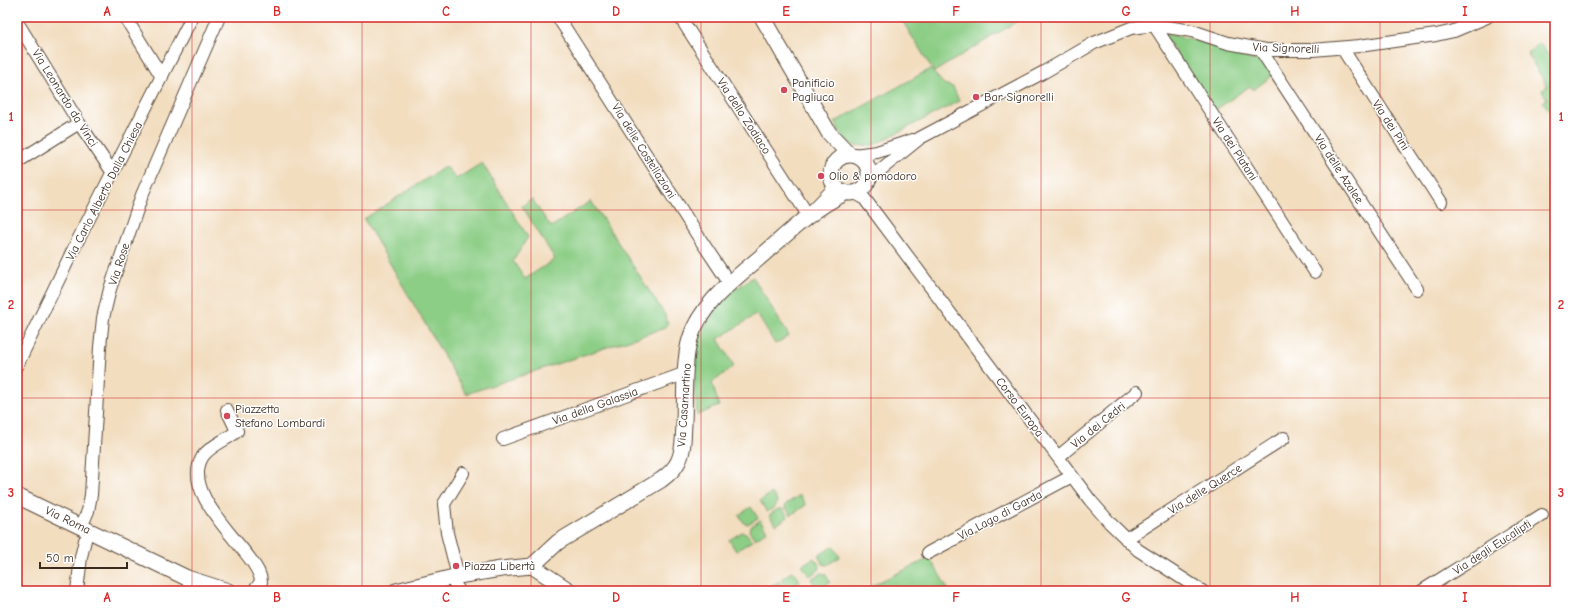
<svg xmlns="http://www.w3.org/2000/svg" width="1572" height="608" viewBox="0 0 1572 608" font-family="'Comic Neue',sans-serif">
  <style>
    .green { fill: #8cce86; stroke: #647c52 }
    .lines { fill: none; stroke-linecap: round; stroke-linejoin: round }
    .minor-casing { stroke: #564536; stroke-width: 14 }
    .major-casing { stroke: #564536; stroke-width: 17 }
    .minor { stroke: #fff; stroke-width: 12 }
    .major { stroke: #fff; stroke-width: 15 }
    .grid { fill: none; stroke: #d62828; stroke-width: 1; stroke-opacity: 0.55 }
    .poi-dot { fill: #d1495b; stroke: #fff; stroke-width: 1.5 }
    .labels { text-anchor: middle; stroke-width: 3; stroke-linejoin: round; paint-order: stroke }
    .street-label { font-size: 12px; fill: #3b2a1e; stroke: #fff }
    .poi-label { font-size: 12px; fill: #3b2a1e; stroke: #fff; text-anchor: start }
    .neatline { fill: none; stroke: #d62828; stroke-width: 1.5 }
    .grid-label { font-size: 13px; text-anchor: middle; font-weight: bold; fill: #d62828 }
  </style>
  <rect width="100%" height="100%" fill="#fff"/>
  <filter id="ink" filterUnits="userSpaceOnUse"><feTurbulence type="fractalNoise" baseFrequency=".025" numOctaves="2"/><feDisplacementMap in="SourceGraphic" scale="8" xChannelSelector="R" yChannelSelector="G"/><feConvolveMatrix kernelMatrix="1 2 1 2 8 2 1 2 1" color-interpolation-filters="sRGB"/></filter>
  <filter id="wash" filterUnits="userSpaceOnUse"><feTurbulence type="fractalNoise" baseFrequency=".012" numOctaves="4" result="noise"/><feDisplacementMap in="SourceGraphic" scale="16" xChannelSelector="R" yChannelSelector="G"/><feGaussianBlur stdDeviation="0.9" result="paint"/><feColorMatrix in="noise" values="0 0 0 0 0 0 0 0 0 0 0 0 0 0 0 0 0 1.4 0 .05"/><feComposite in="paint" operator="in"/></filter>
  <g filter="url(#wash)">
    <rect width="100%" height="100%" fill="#f2ddbf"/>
    <path class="green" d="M900,17H1024L934,72Z
      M1163,33L1195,40L1242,57L1266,63L1272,76L1253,90L1250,86L1214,111Z
      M1540,43L1555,65V119L1543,102L1547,99L1542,90L1547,86L1527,53Z
      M930,69L944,84L953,87L959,101L874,145L855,146L843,138L835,122Z
      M482,163L528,237L513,261L525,279L555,259L522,206L532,199L551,227L591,201L665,315L668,324L665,328L466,394L364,219L446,166L456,179Z
      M753,277L789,336L775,344L757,314L718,339L734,366L712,383L719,406L697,415L694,382L697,341L712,313L731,292Z
      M772,493L777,501L776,506L767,512L760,501Z
      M800,495L806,505L791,515L785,507L786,504Z
      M751,507L758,518L748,524L744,523L739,515Z
      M778,509H783L788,517L776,525L769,515Z
      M760,520L767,531L755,539L749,531L750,527Z
      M742,532L746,533L752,541L736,551L729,540Z
      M833,546L840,557L827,565L823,564L818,556Z
      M814,558L820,566L819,570L809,576L802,565Z
      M930,558L949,591H864L877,583Z
      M793,571L800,582L791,589L787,587L781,579Z
      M821,573L825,574L830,582L818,589L811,579Z
      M779,581L784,589L783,591H763Z"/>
  </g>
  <g filter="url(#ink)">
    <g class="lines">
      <defs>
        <path id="minor" d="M125,17L162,77
          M558,17L700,239L730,284
          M680,17L808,215L835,187
          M17,22L79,123L113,173
          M1154,25L1315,272
          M1342,48L1441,202
          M1260,49L1417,289
          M854,155L877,152L913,140
          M17,162L79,123
          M869,179L920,138L1044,72L1094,43L1131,28L1154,25L1192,31L1228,43L1266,50H1313L1359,46L1436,35L1454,31L1487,17
          M855,193L864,198L1090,500L1110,523L1138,550L1202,591
          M17,365L76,244L192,17
          M227,410L237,431C227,440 211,445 203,456C181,490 236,537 253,563C257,569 261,575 261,582L254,591
          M503,439L686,373
          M1058,457L1137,392
          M81,527L88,511L91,495L100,347L103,318L110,289L142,195L219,17
          M1126,539L1284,438
          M928,553L1072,476
          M458,576L447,533L444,504L463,473
          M187,578L192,591
          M451,578L459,591
          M77,591L81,557L85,540
          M1422,591L1542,515"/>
        <path id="major" d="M762,17L829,133L850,155
          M831 174a19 19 0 1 1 38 0a19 19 0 1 1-38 0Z
          M17,496L187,578L228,591
          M532,566L558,542L661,480C668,475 674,470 678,462C684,451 683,437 684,424C685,398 683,363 690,339C701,302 738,277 765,253C790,231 814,208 845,193
          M396,591L458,576L501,569L532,566L570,591"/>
      </defs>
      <use href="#minor" class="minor-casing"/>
      <use href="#major" class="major-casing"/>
      <use href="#minor" class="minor"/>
      <use href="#major" class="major"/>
    </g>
  </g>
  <path class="grid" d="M192,17V591M362,17V591M531,17V591M701,17V591M871,17V591M1041,17V591M1210,17V591M1380,17V591M17,210H1555M17,398H1555"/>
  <g class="poi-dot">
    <circle cx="784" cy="90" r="4"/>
    <circle cx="976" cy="97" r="4"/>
    <circle cx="821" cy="176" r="4"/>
    <circle cx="227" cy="416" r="4"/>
    <circle cx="456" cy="566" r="4"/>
  </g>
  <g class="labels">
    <g class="street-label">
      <text transform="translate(1286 48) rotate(2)" y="4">Via Signorelli</text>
      <text transform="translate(65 98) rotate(58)" y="4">Via Leonardo da Vinci</text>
      <text transform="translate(744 116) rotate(57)" y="4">Via dello Zodiaco</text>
      <text transform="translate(1391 125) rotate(57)" y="4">Via dei Pini</text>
      <text transform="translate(1235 149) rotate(57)" y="4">Via dei Platani</text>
      <text transform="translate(644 151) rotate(58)" y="4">Via delle Costellazioni</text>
      <text transform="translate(1339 169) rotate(57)" y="4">Via delle Azalee</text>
      <text transform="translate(104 191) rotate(-63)" y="4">Via Carlo Alberto Dalla Chiesa</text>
      <text transform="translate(119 264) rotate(-72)" y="4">Via Rose</text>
      <text transform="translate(684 405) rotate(-86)" y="4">Via Casamartino</text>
      <text transform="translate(595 406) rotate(-20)" y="4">Via della Galassia</text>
      <text transform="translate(1020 407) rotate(53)" y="4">Corso Europa</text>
      <text transform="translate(1098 425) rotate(-39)" y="4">Via dei Cedri</text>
      <text transform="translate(1205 489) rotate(-32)" y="4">Via delle Querce</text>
      <text transform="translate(1000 515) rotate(-28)" y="4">Via Lago di Garda</text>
      <text transform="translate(68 520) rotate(26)" y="4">Via Roma</text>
      <text transform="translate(1492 547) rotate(-33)" y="4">Via degli Eucalipti</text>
    </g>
    <g class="poi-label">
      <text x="792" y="87">Panificio<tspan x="792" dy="14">Pagliuca</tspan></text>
      <text x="984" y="101">Bar Signorelli</text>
      <text x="829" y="180">Olio &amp; pomodoro</text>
      <text x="235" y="413">Piazzetta<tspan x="235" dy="14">Stefano Lombardi</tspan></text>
      <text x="464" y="570">Piazza Libertà</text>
    </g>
  </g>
  <rect width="1572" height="608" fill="none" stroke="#fff" stroke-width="44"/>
  <path d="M40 562v6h87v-6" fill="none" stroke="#3b2a1e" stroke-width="2"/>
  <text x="46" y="562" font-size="12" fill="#3b2a1e" stroke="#ffffff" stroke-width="3" paint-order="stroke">50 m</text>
  <rect x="22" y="22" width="1528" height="564" class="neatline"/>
  <g class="grid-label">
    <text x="107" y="16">A</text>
    <text x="277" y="16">B</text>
    <text x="446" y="16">C</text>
    <text x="616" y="16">D</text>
    <text x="786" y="16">E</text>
    <text x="956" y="16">F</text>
    <text x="1126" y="16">G</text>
    <text x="1295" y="16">H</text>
    <text x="1465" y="16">I</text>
    <text x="11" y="121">1</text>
    <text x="1561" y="121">1</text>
    <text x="11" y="309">2</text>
    <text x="1561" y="309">2</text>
    <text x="11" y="497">3</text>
    <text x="1561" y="497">3</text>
    <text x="107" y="602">A</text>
    <text x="277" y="602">B</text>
    <text x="446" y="602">C</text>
    <text x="616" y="602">D</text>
    <text x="786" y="602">E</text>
    <text x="956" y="602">F</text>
    <text x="1126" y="602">G</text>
    <text x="1295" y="602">H</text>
    <text x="1465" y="602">I</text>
  </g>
</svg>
